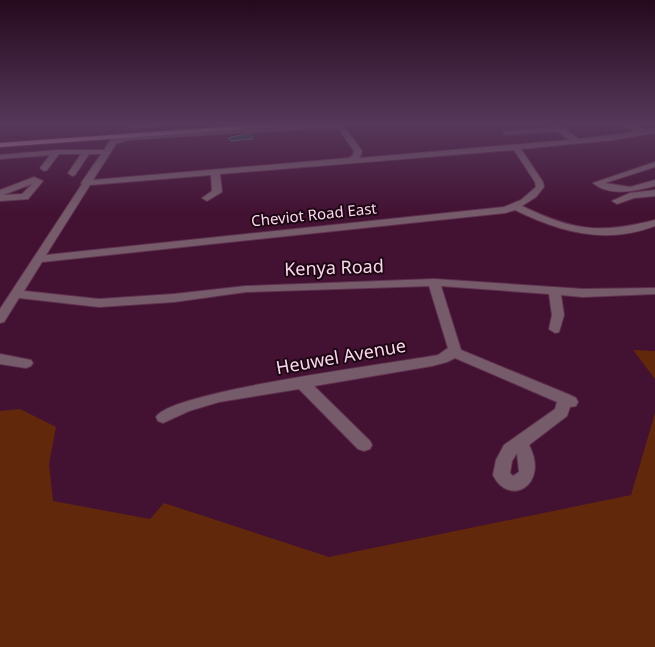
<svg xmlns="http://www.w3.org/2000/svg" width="655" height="647" viewBox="0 0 655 647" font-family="'Noto Sans',sans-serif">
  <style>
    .green { fill: #61280c }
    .building { fill: #174f39; stroke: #4d9576 }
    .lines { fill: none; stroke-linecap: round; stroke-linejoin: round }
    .minor-casing { stroke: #60314f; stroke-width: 2 }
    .major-casing { stroke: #60314f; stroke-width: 2 }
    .minor { fill: #765c6b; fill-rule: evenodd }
    .major { fill: #c490ae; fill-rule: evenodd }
    .labels { text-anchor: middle; stroke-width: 4; stroke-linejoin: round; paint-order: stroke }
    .far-street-label { font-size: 15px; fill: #f9d8ea; stroke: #1d0715 }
    .street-label { font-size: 18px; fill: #f9d8ea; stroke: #1d0715 }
  </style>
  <rect width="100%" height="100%" fill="#431132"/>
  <path class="green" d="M633,350L655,351V379Z
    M20,409L56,427L49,464L53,501L150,519L164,503L329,557L631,495L655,413V647H0V411Z"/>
  <path class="building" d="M250,133L253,139L231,141L228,138Z"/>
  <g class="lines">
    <defs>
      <path id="minor" d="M120,124H174L170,126L132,128Z
        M320,124H350L344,126L362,151L360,158L569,140L557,131L504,135V131H507L557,127L565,128L578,139L636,132L621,124C633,124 642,131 655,129V133L613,140L521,149L543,182L544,187L536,197L522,206C574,231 600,234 655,220V226C605,245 560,232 515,210L505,213L42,262L24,291L99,299L174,294L246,286L434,279L583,289L655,288V294L583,297L561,295L564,315L559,332L555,333L549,329L552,315L549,294L441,286L461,350L570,395L576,398L578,402L576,406L570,407L567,416L529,445C550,485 509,508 493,475L496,460L504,445L555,409L557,402L455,358L447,362L432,366L314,386L370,441L372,445L370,449L364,451L358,449L299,389L219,402L189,411L163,423L158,421L156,417C170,391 397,363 438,355L448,348L429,286L246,292L174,302L99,307L19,298L4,322L0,323V309L82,184L81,183L101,154H89L75,175L72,176L68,173L81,154H59L47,170L44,171L40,168L50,155L0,159V155L57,150H104L110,140L128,136ZM337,127L354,151L353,155L349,158L93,180L116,144L128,140ZM514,150L535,182L536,187L521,200L504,207L46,255L90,185L211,175L212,191L202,198L207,201L222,192L220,174ZM517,453L519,472L513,476L510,473L512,461Z
        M655,162V167L605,183L630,187L655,180V186C636,191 609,197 593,183Z
        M34,177L43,181L28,199L0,201V190ZM32,184L22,194L2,195H3Z
        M655,190V196L634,198L617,204L612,201L630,193Z
        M0,354L31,360L33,363L31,366L26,368L0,364Z"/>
      <path id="major" d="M262,124H290L286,126L0,147V143Z"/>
    </defs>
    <use href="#minor" class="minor-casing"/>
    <use href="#major" class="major-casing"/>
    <use href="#minor" class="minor"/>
    <use href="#major" class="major"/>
  </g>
  <linearGradient id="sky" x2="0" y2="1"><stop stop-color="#25091c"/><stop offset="0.58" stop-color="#55385a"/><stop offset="1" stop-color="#55385a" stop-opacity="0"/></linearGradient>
  <rect width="655" height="214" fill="url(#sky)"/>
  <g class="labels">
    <g class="far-street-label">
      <text transform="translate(314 215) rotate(-6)" y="5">Cheviot Road East</text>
    </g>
    <g class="street-label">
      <text transform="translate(334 268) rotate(-2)" y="6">Kenya Road</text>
      <text transform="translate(341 357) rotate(-10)" y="6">Heuwel Avenue</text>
    </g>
  </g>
</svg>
